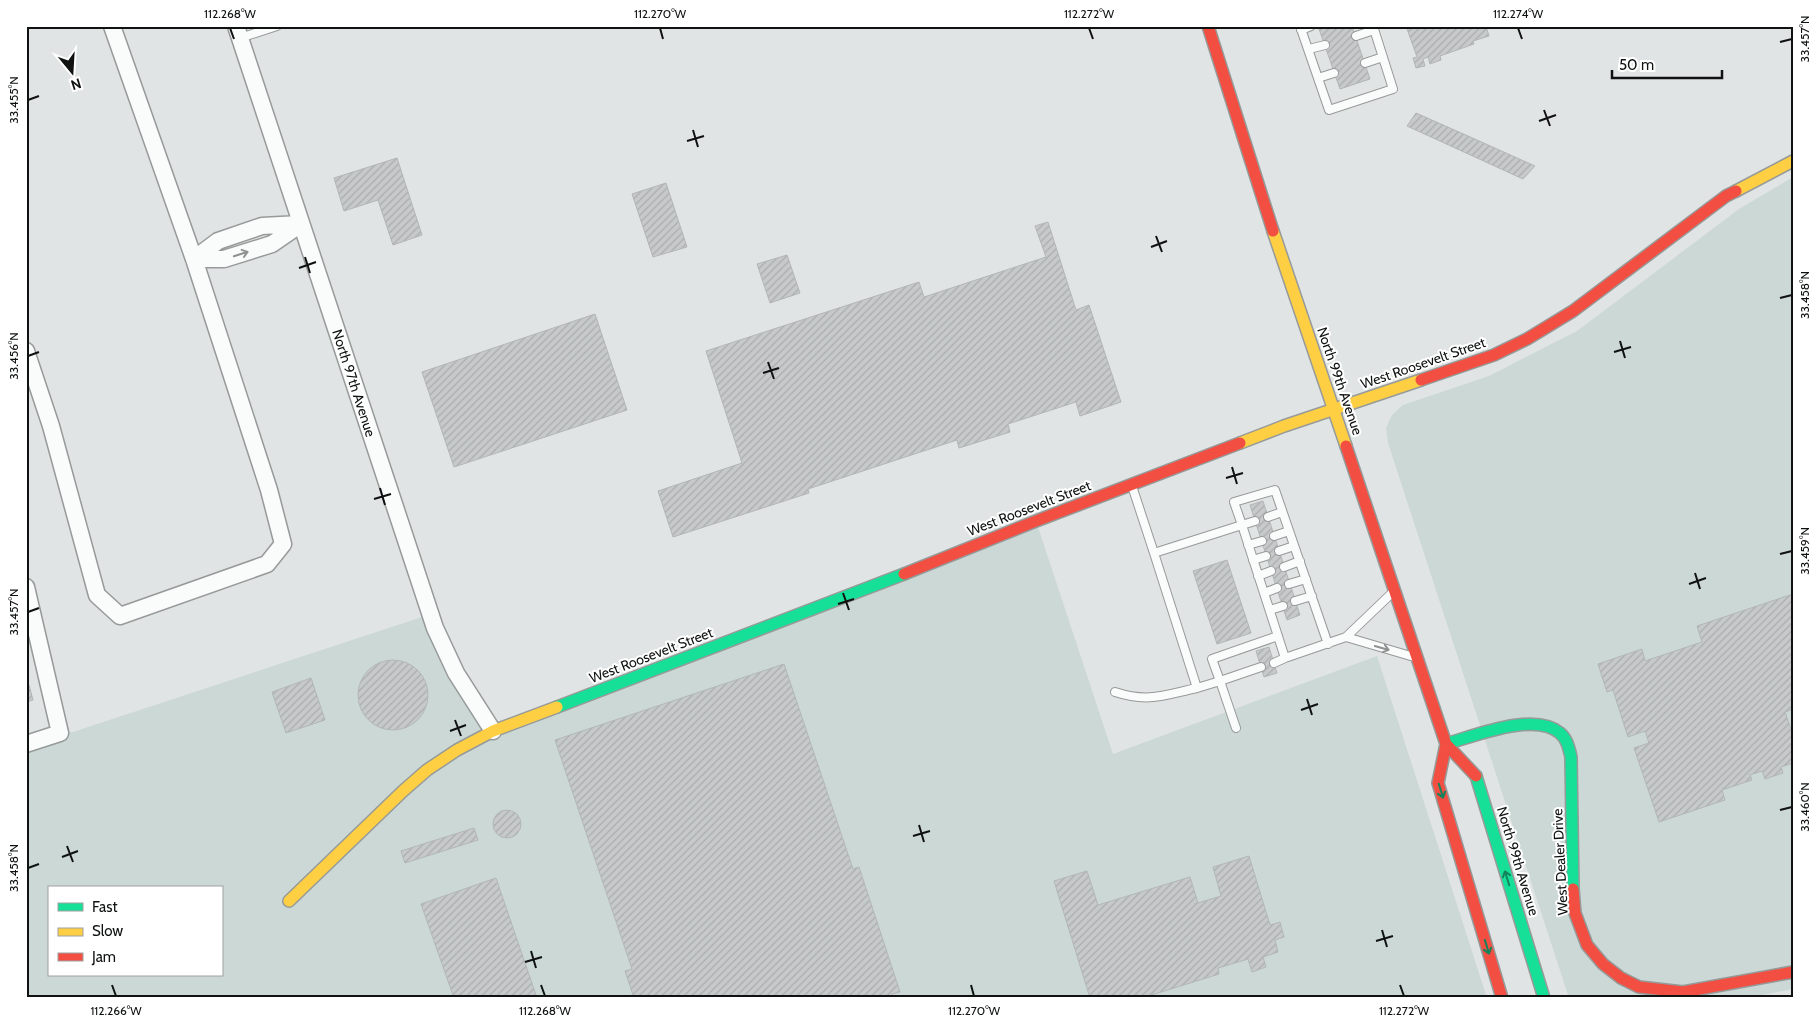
<svg xmlns="http://www.w3.org/2000/svg" width="1819" height="1024" viewBox="0 0 1819 1024" font-family="Cabin,sans-serif">
  <style>
    .built { fill: #ccd8d6; fill-rule: evenodd }
    .building { fill: url(#building-hatch); stroke: #b3b6b7 }
    .lines { fill: none; stroke-linecap: round; stroke-linejoin: round }
    .lane-casing { stroke: #969a99; stroke-width: 10 }
    .street-casing { stroke: #969a99; stroke-width: 19 }
    .fast-casing { stroke: #969a99; stroke-width: 14 }
    .slow-casing { stroke: #969a99; stroke-width: 14 }
    .jam-casing { stroke: #969a99; stroke-width: 14 }
    .lane { stroke: #fafbfb; stroke-width: 8 }
    .street { stroke: #fafbfb; stroke-width: 16 }
    .fast { stroke: #16e098; stroke-width: 11 }
    .slow { stroke: #ffcf43; stroke-width: 11 }
    .jam { stroke: #f24e42; stroke-width: 11 }
    .oneway { stroke: #909292 }
    .oneway2 { stroke: #13835b }
    .ticks { fill: none; stroke: #0f1211; stroke-width: 2 }
    .labels { text-anchor: middle; stroke-width: 4; stroke-linejoin: round; paint-order: stroke }
    .street-label { font-size: 14px; fill: #0f1211; stroke: #fff }
    .neatline { fill: none; stroke: #0f1211; stroke-width: 2 }
    .ticks-label { font-size: 12px; text-anchor: middle; fill: #0f1211 }
  </style>
  <defs>
    <pattern id="building-hatch" width="6" height="6" patternUnits="userSpaceOnUse" patternTransform="scale(1.25)"><rect width="6" height="6" fill="#c7cacb"/><path d="M-1 1l2-2M0 6l6-6M5 7l2-2" fill="none" stroke="#aaacad"/></pattern>
  </defs>
  <rect width="100%" height="100%" fill="#e0e4e4"/>
  <path class="built" d="M1793,177V989L1747,998H1569L1388,443L1386,428L1392,415L1403,405L1489,376L1577,331L1739,209Z
    M1036,521L1113,754L1377,656L1487,998H26V744L60,733L73,732L419,618L430,612L493,730ZM49,888H221V975H49Z"/>
  <path class="building" d="M1318,26H1352L1370,79L1340,89Z
    M1406,26H1486L1489,36L1473,41L1474,44L1440,56L1441,60L1430,64L1428,57L1423,59L1425,66L1416,68L1413,58L1417,57Z
    M1416,113L1477,140L1535,166L1523,179L1407,126Z
    M397,158L422,235L393,245L378,200L344,211L334,178Z
    M666,183L687,247L653,257L632,194Z
    M1048,222L1076,310L1089,305L1121,402L1080,416L1076,402L1008,424L1010,432L959,448L957,440L808,489L809,493L673,537L658,491L742,463L706,351L919,282L924,297L1046,257L1035,226Z
    M787,255L800,293L770,303L757,264Z
    M595,314L627,410L454,467L422,372Z
    M1263,501L1300,615L1287,620L1250,505Z
    M1227,560L1251,633L1217,644L1193,571Z
    M1793,594V709L1785,712L1793,735V763L1781,767L1783,773L1765,779L1762,771L1750,775L1752,780L1722,790L1725,800L1659,822L1634,748L1649,743L1645,731L1628,737L1613,690L1607,692L1598,664L1642,649L1645,661L1702,642L1697,626Z
    M1269,647L1277,673L1264,677L1256,651Z
    M358 695a35 35 0 1 1 70 0a35 35 0 1 1-70 0Z
    M784,664L853,869L859,867L900,992L892,994L894,998H634L625,971L632,969L555,740Z
    M311,678L325,720L286,733L272,692Z
    M29,685L33,700L26,702V686Z
    M493 824a14 14 0 1 1 28 0a14 14 0 1 1-28 0Z
    M474,828L478,840L405,863L401,851Z
    M1249,856L1270,925L1280,922L1284,937L1275,940L1278,952L1263,957L1266,967L1252,972L1248,959L1218,968L1219,974L1142,998H1090L1054,881L1087,871L1098,905L1190,877L1198,903L1221,896L1213,867Z
    M496,878L537,998H454L421,904Z"/>
  <g class="lines">
    <defs>
      <path id="lane" d="M1300,26L1329,110L1393,89L1373,26
        M1301,30L1311,26
        M1356,36L1374,30
        M240,38L277,26
        M1309,49L1325,45
        M1365,63L1383,57
        M1318,78L1334,73
        M1132,486L1154,553L1242,525L1285,658L1346,637L1392,593
        M1268,517L1282,512
        M1255,521L1242,525L1234,502L1275,490L1328,644
        M1274,536L1289,531
        M1248,545L1262,541
        M1279,551L1294,546
        M1154,553L1197,688L1220,681L1236,728
        M1253,560L1266,556
        M1284,567L1300,561
        M1258,576L1271,571
        M1289,584L1306,579
        M1264,593L1277,588
        M1295,601L1312,596
        M1270,610L1283,606
        M1346,637L1414,657
        M1274,663L1285,658
        M1261,667L1220,681L1212,659L1278,636
        M1115,692C1149,703 1164,695 1197,688"/>
      <path id="street" d="M236,26L435,628L456,673L493,731
        M194,259H224L272,244L301,224
        M194,259L218,241L262,226L300,224
        M26,351L51,426L97,595L120,616L267,564L283,544L269,490L194,259L112,26
        M26,587L60,733L26,744"/>
      <path id="fast" d="M557,707L904,574
        M1446,744C1474,736 1535,711 1560,733C1567,739 1569,748 1571,757L1573,889
        M1476,776L1544,998"/>
      <path id="slow" d="M1736,191L1793,161
        M1273,231L1346,446
        M1240,443L1284,426L1421,380
        M289,901L403,791L427,770L457,750L493,731L557,707"/>
      <path id="jam" d="M1208,26L1273,231
        M1421,380L1494,355L1527,339L1573,311L1726,196L1736,191
        M1346,446L1446,744L1476,776
        M904,574L1036,521L1240,443
        M1446,744L1438,783L1502,998
        M1573,889L1575,913L1587,945L1603,964L1621,978L1639,987L1683,992L1793,972"/>
    </defs>
    <use href="#lane" class="lane-casing"/>
    <use href="#street" class="street-casing"/>
    <use href="#fast" class="fast-casing"/>
    <use href="#slow" class="slow-casing"/>
    <use href="#jam" class="jam-casing"/>
    <use href="#lane" class="lane"/>
    <use href="#street" class="street"/>
    <use href="#fast" class="fast"/>
    <use href="#slow" class="slow"/>
    <use href="#jam" class="jam"/>
  </g>
  <defs><path id="oneway-shaft" d="M-6 0H5M1.5-3L5.5 0L1.5 3" fill="none" stroke-width="1.6" stroke-linecap="round" stroke-linejoin="round" transform="scale(1.25)"/></defs>
  <g class="oneway">
    <use href="#oneway-shaft" transform="translate(241 254) rotate(-18)"/>
    <use href="#oneway-shaft" transform="translate(1382 648) rotate(16)"/>
  </g>
  <g class="oneway2">
    <use href="#oneway-shaft" transform="translate(1441 791) rotate(73)"/>
    <use href="#oneway-shaft" transform="translate(1507 878) rotate(-107)"/>
    <use href="#oneway-shaft" transform="translate(1487 947) rotate(73)"/>
  </g>
  <path class="ticks" d="M230,28L234,39M660,28L663,39M1089,28L1093,39M1518,28L1522,39M1780,42L1792,39M28,100L39,96M1544,110L1550,126M1539,121L1556,115M693,130L698,147M687,141L704,136M1156,236L1162,252M1151,247L1167,241M305,257L310,273M299,268L316,262M1780,298L1792,295M1620,341L1625,358M1614,352L1631,347M28,356L39,352M768,362L774,379M763,373L779,368M1232,467L1237,484M1226,478L1243,473M380,488L385,505M374,499L391,494M1780,554L1792,551M1695,573L1700,589M1689,584L1706,578M843,593L849,610M838,604L854,599M28,612L39,608M1307,699L1312,715M1301,710L1318,704M455,720L461,736M450,731L466,725M1780,810L1792,807M919,825L924,842M913,836L930,831M67,846L73,862M62,857L78,851M28,868L39,864M1382,930L1387,947M1376,941L1393,936M531,951L536,968M525,962L542,957M112,985L116,996M541,985L545,996M971,985L974,996M1400,985L1404,996"/>
  <g class="labels">
    <g class="street-label">
      <text transform="translate(1423 363) rotate(-19)" y="5">West Roosevelt Street</text>
      <text transform="translate(1340 381) rotate(71)" y="5">North 99th Avenue</text>
      <text transform="translate(354 383) rotate(72)" y="5">North 97th Avenue</text>
      <text transform="translate(1029 508) rotate(-21)" y="5">West Roosevelt Street</text>
      <text transform="translate(651 655) rotate(-21)" y="5">West Roosevelt Street</text>
      <text transform="translate(1518 861) rotate(73)" y="5">North 99th Avenue</text>
      <text transform="translate(1560 862) rotate(-93)" y="5">West Dealer Drive</text>
    </g>
  </g>
  <rect width="1819" height="1024" fill="none" stroke="#ffffff" stroke-width="55"/>
  <rect x="48" y="886" width="175" height="90" fill="#ffffff" stroke="#9fa0a0"/>
  <rect x="58" y="903" width="25" height="8" fill="#16e098" stroke="#9fa0a0"/>
  <text x="92" y="912" font-size="15" fill="#0f1211">Fast</text>
  <rect x="58" y="928" width="25" height="8" fill="#ffcf43" stroke="#9fa0a0"/>
  <text x="92" y="936" font-size="15" fill="#0f1211">Slow</text>
  <rect x="58" y="953" width="25" height="8" fill="#f24e42" stroke="#9fa0a0"/>
  <text x="92" y="962" font-size="15" fill="#0f1211">Jam</text>
  <g transform="translate(72 72) rotate(162)" stroke="#ffffff" stroke-width="4" paint-order="stroke">
  <path d="M0-4L9 19L0 12L-9 19Z" fill="#0f1211"/>
  <text y="-8" font-size="14" font-weight="bold" text-anchor="middle" fill="#0f1211">N</text>
  </g>
  <path d="M1612 70v8h110v-8" fill="none" stroke="#0f1211" stroke-width="2.5"/>
  <text x="1619" y="70" font-size="15" fill="#0f1211" stroke="#ffffff" stroke-width="4" paint-order="stroke">50 m</text>
  <rect x="28" y="28" width="1764" height="968" class="neatline"/>
  <g class="ticks-label">
    <text x="230" y="18">112.268°W</text>
    <text x="660" y="18">112.270°W</text>
    <text x="1089" y="18">112.272°W</text>
    <text x="1518" y="18">112.274°W</text>
    <text transform="translate(1805 39) rotate(-90)" y="4">33.457°N</text>
    <text transform="translate(14 100) rotate(-90)" y="4">33.455°N</text>
    <text transform="translate(1805 295) rotate(-90)" y="4">33.458°N</text>
    <text transform="translate(14 356) rotate(-90)" y="4">33.456°N</text>
    <text transform="translate(1805 551) rotate(-90)" y="4">33.459°N</text>
    <text transform="translate(14 612) rotate(-90)" y="4">33.457°N</text>
    <text transform="translate(1805 807) rotate(-90)" y="4">33.460°N</text>
    <text transform="translate(14 868) rotate(-90)" y="4">33.458°N</text>
    <text x="116" y="1015">112.266°W</text>
    <text x="545" y="1015">112.268°W</text>
    <text x="974" y="1015">112.270°W</text>
    <text x="1404" y="1015">112.272°W</text>
  </g>
</svg>
